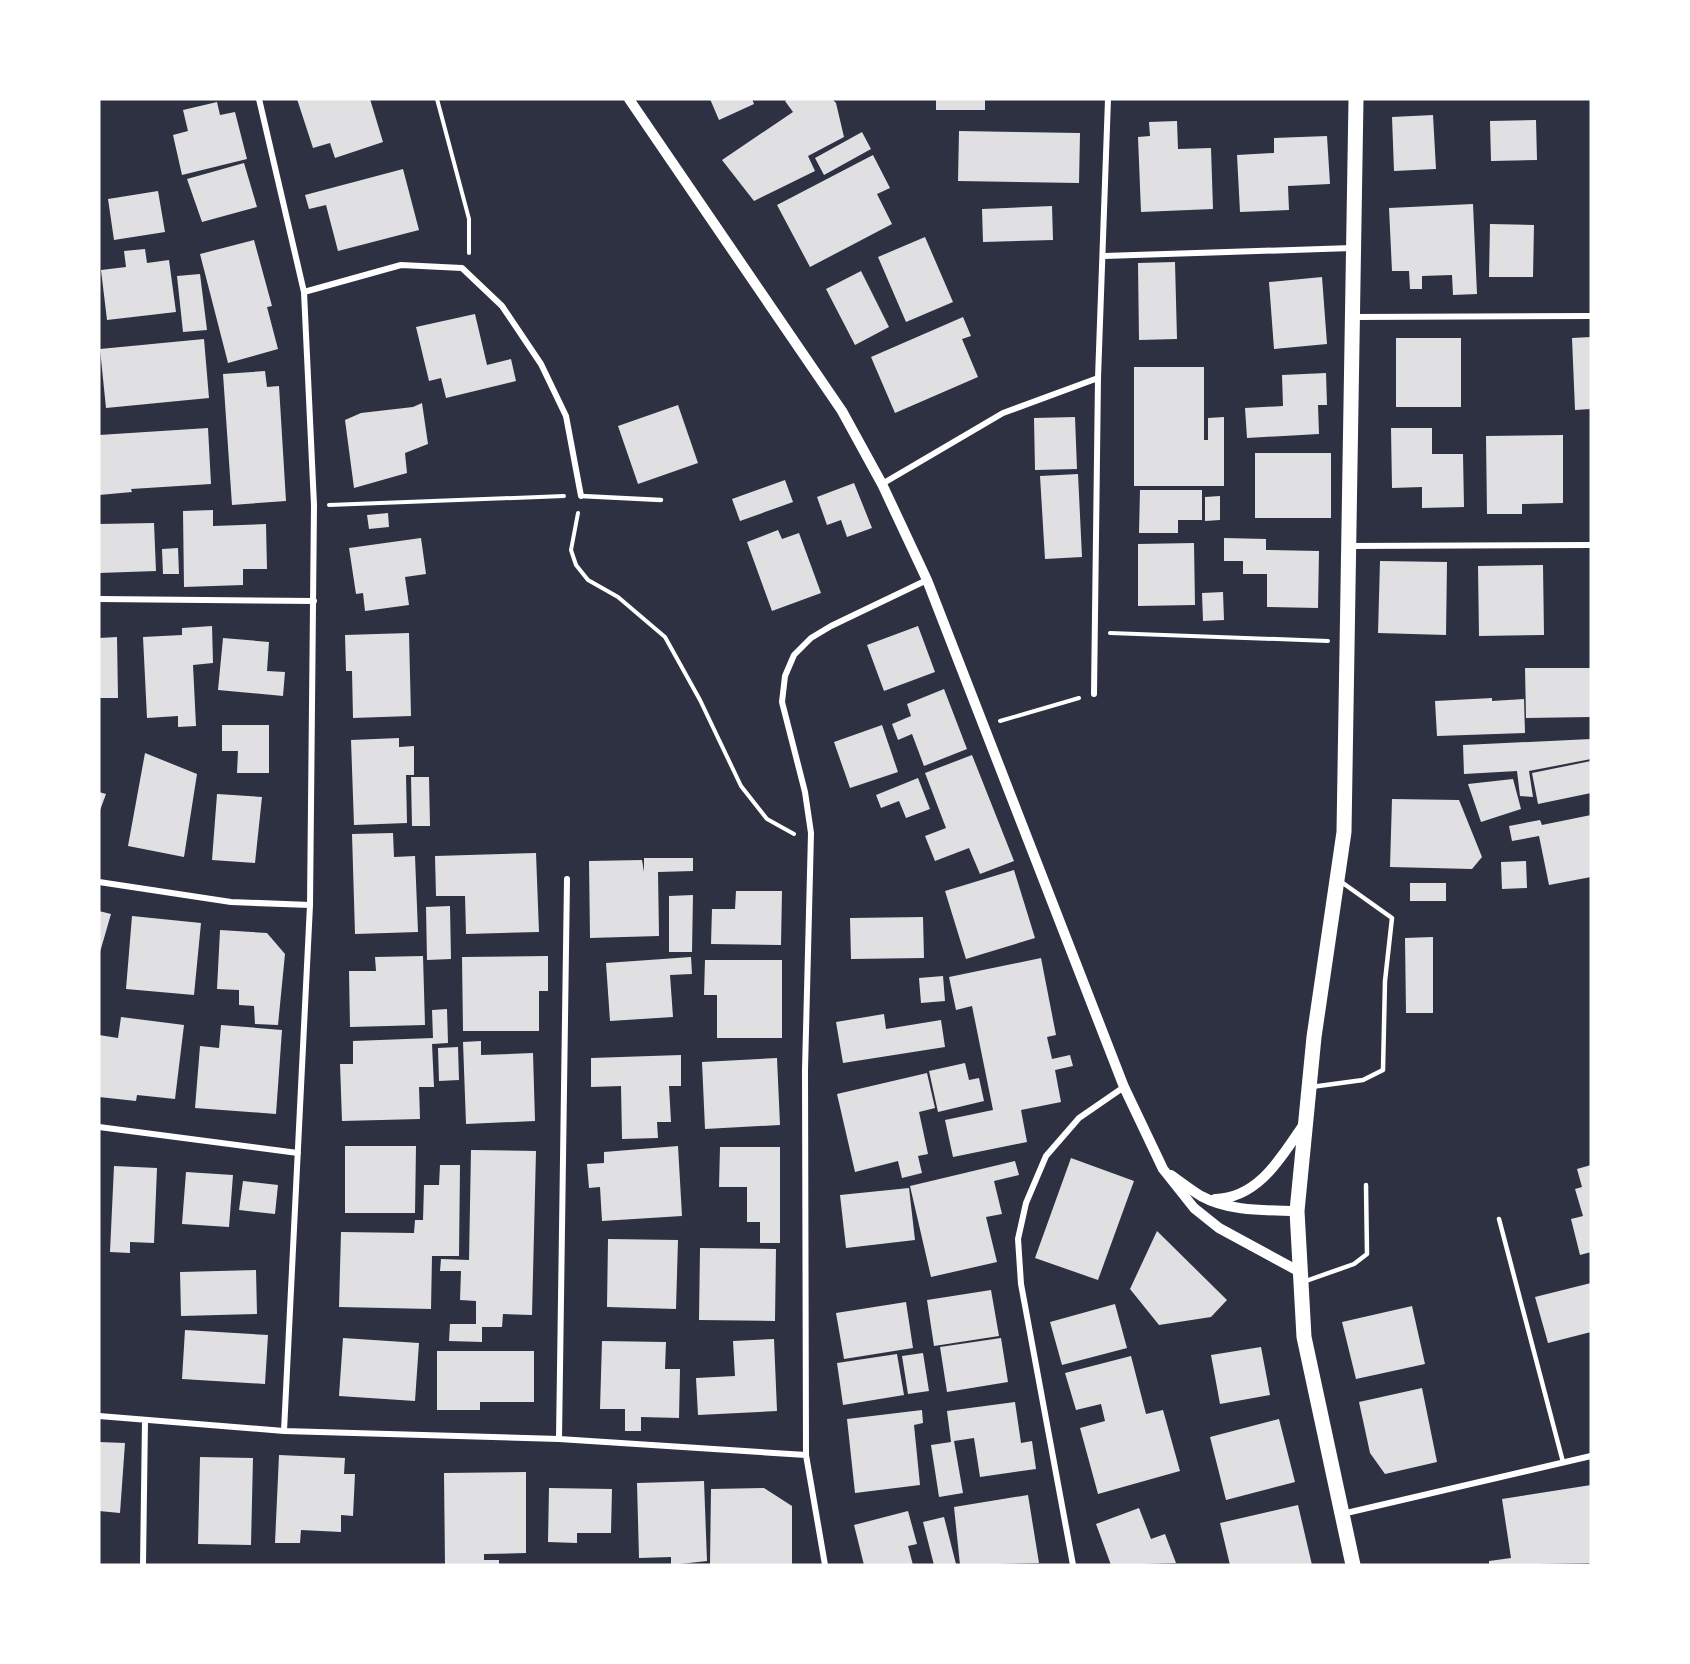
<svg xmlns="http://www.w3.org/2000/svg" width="1690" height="1664" viewBox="0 0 1690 1664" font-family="Roboto,sans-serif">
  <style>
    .building { fill: #e0e0e3 }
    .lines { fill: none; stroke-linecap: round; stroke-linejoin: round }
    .path { stroke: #fff; stroke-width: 4 }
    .service { stroke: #fff; stroke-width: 4.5 }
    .minor { stroke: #fff; stroke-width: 6 }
    .tertiary { stroke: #fff; stroke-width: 10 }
    .primary { stroke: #fff; stroke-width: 15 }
  </style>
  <rect width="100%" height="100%" fill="#2d3142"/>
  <path class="building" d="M297,99H370L383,142L335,158L330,143L313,148Z
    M710,99H752L754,104L719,120Z
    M788,99H832L836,103L844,137L808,156L815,171L754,201L722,160L793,112L785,101Z
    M936,99H985V110H936Z
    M217,102L220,115L235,112L247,159L182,175L173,135L188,131L183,110Z
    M1433,115L1436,169L1394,171L1392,117Z
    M1536,120L1537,160L1491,161L1490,121Z
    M1177,121L1178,149L1211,148L1213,209L1141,212L1138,137L1150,136L1149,122Z
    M959,131L1080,133L1079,183L958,181Z
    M862,132L871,149L824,175L815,158Z
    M1327,136L1330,184L1288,186L1289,210L1240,212L1237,155L1274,153V138Z
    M873,155L890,188L877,194L892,224L810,267L777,205Z
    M244,163L257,207L202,222L187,179Z
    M403,169L419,230L338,251L326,205L309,209L305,195Z
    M158,191L165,232L114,240L108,199Z
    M1473,204L1477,294L1453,295L1452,275L1422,276V289H1410L1409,271H1392L1389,208Z
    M1052,206L1053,240L983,242L982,209Z
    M1490,224L1534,225L1533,277H1489Z
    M925,237L953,302L906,322L878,257Z
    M254,240L272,306L267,307L278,349L228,363L200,254Z
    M145,249L147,263L169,260L176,312L107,320L101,270L126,267L124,251Z
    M1175,262L1177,339L1139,340L1138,263Z
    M861,271L889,327L855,345L826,289Z
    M200,274L207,330L183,332L177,276Z
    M1322,277L1327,344L1274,349L1269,282Z
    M475,314L487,365L511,359L516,381L446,398L441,378L429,381L416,327Z
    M963,317L971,336L962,339L978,377L895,413L871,357Z
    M1591,337V409L1575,410L1572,338Z
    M1396,338H1461V407H1396Z
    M204,339L209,398L106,408L100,349Z
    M1134,367H1204V440H1208V418L1224,417V486H1134Z
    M265,371L267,387L279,386L286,501L232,505L223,374Z
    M1326,373L1327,405H1318L1319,434L1247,438L1245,408L1283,406L1282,375Z
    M422,403L428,444L405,453L407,473L354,488L345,420L361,413L413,407Z
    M678,405L698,463L638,484L618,426Z
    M1075,417L1077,469L1035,470L1034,418Z
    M208,428L211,484L131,489L132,492L99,495V435Z
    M1391,428H1432V454H1463L1464,507L1422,508V487L1392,488Z
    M1563,435V503L1522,504V514H1487L1486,436Z
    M1255,453H1331V518H1255Z
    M1078,474L1082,557L1045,559L1040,476Z
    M785,480L793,502L740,521L732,499Z
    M854,483L872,528L847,537L841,520L827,525L817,497Z
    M1140,490H1202V520H1178V533H1139Z
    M1220,496V520L1205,521V497Z
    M213,510V526L266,524L267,569H243V585L184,587L183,511Z
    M388,513L389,527L369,529L367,515Z
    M154,523L156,571L99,573V524Z
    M778,530L782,539L799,533L821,593L772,611L747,542Z
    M421,538L426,574L405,577L409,605L365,611L363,593L356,594L349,548Z
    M1224,538L1266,539V550L1319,551L1318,608L1267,607V574H1243V561H1224Z
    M1194,543L1195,605L1138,606V544Z
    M178,548L179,574H163L162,549Z
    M1380,561L1447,562L1446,635L1378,633Z
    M1543,565L1544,635L1479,636L1478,566Z
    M1223,592L1224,620L1203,621L1202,593Z
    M212,626L213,663L193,665L196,726L178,727V716L147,718L143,637L182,635V628Z
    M918,626L935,672L884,691L867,645Z
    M409,633L411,716L353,718L352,671H346L345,635Z
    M117,637L118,698H99V638Z
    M223,638L269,642L267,671L285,672L283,696L218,690Z
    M1525,668H1591V717L1526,718Z
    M944,689L967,749L924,766L912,734L898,740L892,724L911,716L907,704Z
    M1492,698V701L1524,699L1525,733L1437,736L1435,701Z
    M222,725H269V773H237L238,751H222Z
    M882,725L898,772L850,788L834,742Z
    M399,738V747L414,746V775H406L407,823L354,825L351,740Z
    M1591,739V759L1529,771L1533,797L1520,796L1517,771L1464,774L1463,745Z
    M145,753L197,774L184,857L128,846Z
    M972,755L1014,861L980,874L969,848L935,861L925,836L946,828L925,773Z
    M1591,761V793L1538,804L1532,773Z
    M411,777H429L430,826H412Z
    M918,778L930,809L906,818L899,801L881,808L876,795Z
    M1513,779L1521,809L1481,822L1468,784Z
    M99,792L106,794L99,813Z
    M217,794L262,797L255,863L212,860Z
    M1392,799L1459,800L1482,857L1472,869L1390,867Z
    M1591,815V877L1549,885L1539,836L1512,841L1509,826L1540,820L1542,825Z
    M393,833L394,857L415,856L418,932L355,934L352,834Z
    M536,853L539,932L466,934L465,896H436L435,856Z
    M644,858H693V871L658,872L659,936L590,938L589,861L642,860L644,872Z
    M1526,861L1527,888L1502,889L1501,862Z
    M1014,870L1035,938L966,959L945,891Z
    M1410,883H1446V901H1410Z
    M736,891H782L781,945L711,944L712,909H735Z
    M693,895L692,952H669V896Z
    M450,906L451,959L427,960L426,907Z
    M99,911L111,914L100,952H99Z
    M132,916L201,923L194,995L126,989Z
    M923,917L924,958L851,959L850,918Z
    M220,930L267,933L285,954L278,1025L255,1024L254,1006L239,1005V990L217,989Z
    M1433,937V1013H1406L1405,938Z
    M423,956L425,1025L350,1027L349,971H376L375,957Z
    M548,956V991H539V1031H463L462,957Z
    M691,957L692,974L670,975L673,1017L610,1021L606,963Z
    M1041,958L1056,1035L1047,1037L1052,1059L1070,1055L1073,1066L1055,1070L1061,1102L1021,1110L1027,1142L953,1157L945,1120L993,1110L972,1006L956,1010L949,977Z
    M705,960H782V1038H717V995H704Z
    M943,976L945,1001L921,1003L919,978Z
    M447,1009L448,1043L432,1044L434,1087H419L420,1119L342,1121L340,1064H353V1041L433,1038L432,1010Z
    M884,1014L886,1029L941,1020L945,1047L843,1063L836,1022Z
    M121,1017L184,1025L175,1099L137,1095L136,1101L99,1097V1035L118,1038Z
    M221,1025L282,1030L276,1114L195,1108L200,1046L219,1048Z
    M481,1041V1055L533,1053L535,1121L466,1124L463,1042Z
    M458,1047L459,1080L439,1081L438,1048Z
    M681,1055V1086H669L671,1122H657L658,1138L622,1139L621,1086L591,1087V1058Z
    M777,1058L780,1125L705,1129L702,1062Z
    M965,1063L969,1080L979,1078L984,1101L938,1112L929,1071Z
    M927,1073L935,1108L919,1112L928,1154L918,1156L922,1173L902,1178L898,1161L855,1172L837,1094Z
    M345,1146H416L415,1213H345Z
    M678,1146L682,1216L602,1221L600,1187L589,1188L587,1164L604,1163V1152Z
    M720,1147H780V1243H760V1222H747V1187H719Z
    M471,1150L536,1151L532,1315L503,1314L502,1327H482V1342L449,1341L450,1324H476V1301L460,1300L461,1271H440L441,1259L469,1260Z
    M1071,1158L1134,1181L1098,1280L1035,1258Z
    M1015,1161L1019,1175L994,1181L1002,1214L986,1217L997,1262L931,1277L910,1186Z
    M440,1165H460L459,1256H432L431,1309L339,1307L341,1232L414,1233L415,1220H423L424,1185H439Z
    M1591,1165V1252L1580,1255L1571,1219L1583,1216L1575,1189L1582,1187L1577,1169Z
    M114,1166L157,1168L154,1243L130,1242V1253L110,1252Z
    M186,1172L233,1175L229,1227L182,1224Z
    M243,1181L278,1185L275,1214L239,1210Z
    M909,1188L915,1240L846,1248L840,1195Z
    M1157,1231L1227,1300L1211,1317L1159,1325L1130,1289Z
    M608,1239L678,1240L676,1309L607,1307Z
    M700,1248L776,1249L775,1321L699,1320Z
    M256,1270L257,1314L181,1316L180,1272Z
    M1591,1283V1332L1548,1343L1535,1297Z
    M991,1290L999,1336L934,1346L927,1300Z
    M906,1302L913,1348L844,1359L836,1313Z
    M1115,1304L1127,1348L1062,1365L1050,1322Z
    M1412,1306L1425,1364L1356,1379L1342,1322Z
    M185,1330L268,1335L265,1384L182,1379Z
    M343,1338L419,1343L415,1401L339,1396Z
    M1001,1338L1008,1382L947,1392L940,1347Z
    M774,1339L777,1411L698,1415L696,1378L735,1376L733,1341Z
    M602,1341L666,1342L665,1369H680L679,1418L641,1417V1431H625V1409H600Z
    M1261,1347L1270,1395L1220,1404L1211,1355Z
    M437,1351H534V1402H480V1410H437Z
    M923,1353L929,1391L908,1394L902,1356Z
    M897,1354L904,1395L843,1405L837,1363Z
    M1131,1356L1146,1414L1163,1410L1180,1471L1098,1494L1080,1428L1105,1421L1101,1404L1076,1410L1065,1373Z
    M1422,1388L1437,1462L1385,1474L1370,1453L1359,1402Z
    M1015,1402L1021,1443L1032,1441L1036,1469L980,1477L974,1438L954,1441L963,1493L939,1497L931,1445L951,1442L947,1411Z
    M922,1410L923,1423L914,1425L920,1485L855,1493L847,1419Z
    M1279,1419L1295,1482L1226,1500L1210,1437Z
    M99,1442L125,1443L120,1513L99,1511Z
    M279,1455L345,1458L344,1474H355L353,1516L341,1515V1532L301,1530L300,1543H275Z
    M200,1457L253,1458L251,1545L198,1544Z
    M526,1472V1553L484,1554V1560H499V1565H445L444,1473Z
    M704,1481L707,1561L671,1565V1557L639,1558L637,1483Z
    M1591,1485V1563L1489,1565V1561L1511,1558L1502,1499Z
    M549,1488L612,1489L611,1533H577V1543L548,1542Z
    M764,1488L792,1506V1565H710L711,1489Z
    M1028,1495L1039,1563L960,1565L954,1507Z
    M1298,1505L1312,1565H1230L1220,1523Z
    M1139,1508L1151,1539L1165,1534L1176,1563L1111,1565L1096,1524Z
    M908,1511L917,1544L908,1546L913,1565H864L854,1525Z
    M944,1517L956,1564L934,1565L923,1522Z"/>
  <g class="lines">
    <path class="path" d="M437,99L469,219V253
      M329,505L564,496
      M578,513L571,550L576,565L588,580L618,597L665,637L700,700L741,786L767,819L794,834
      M1110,633L1328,641
      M1000,721L1079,698"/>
    <path class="service" d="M581,496L661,500
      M1311,1087L1363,1080L1383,1070L1385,981L1392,918L1340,881
      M1499,1219L1563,1462
      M1303,1282L1354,1264L1367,1254L1366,1185"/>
    <path class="minor" d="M259,99L304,292L314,505L310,905L284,1431
      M1104,256L1352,248
      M304,292L401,265L462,268L502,306L541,364L566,416L581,496
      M1353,317L1591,316
      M882,484L1003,413L1098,378
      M1349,546L1591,545
      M99,599L314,601
      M1094,694L1098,378L1108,99
      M99,882L231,902L310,905
      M99,1127L298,1153
      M99,1416L284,1431L559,1439L806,1455
      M559,1439L567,879
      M1342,1514L1591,1456
      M143,1565L145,1420
      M825,1565L806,1455L805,1070L811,833L805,792L782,702L785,676L794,655L811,638L831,626L927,580
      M1073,1565L1021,1284L1018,1239L1026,1203L1046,1156L1079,1118L1124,1087"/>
    <path class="tertiary" d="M629,99L842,411L882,484L927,580L1124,1087L1163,1169L1194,1208L1219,1228L1300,1272
      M1171,1175C1181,1182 1191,1190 1201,1196C1230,1212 1266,1210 1297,1211
      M1215,1199C1259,1198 1282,1156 1304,1124"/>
    <path class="primary" d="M1353,1565L1304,1337L1297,1211L1314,1037L1344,832L1356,99"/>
  </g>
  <rect width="1690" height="1664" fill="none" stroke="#ffffff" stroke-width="201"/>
</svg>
